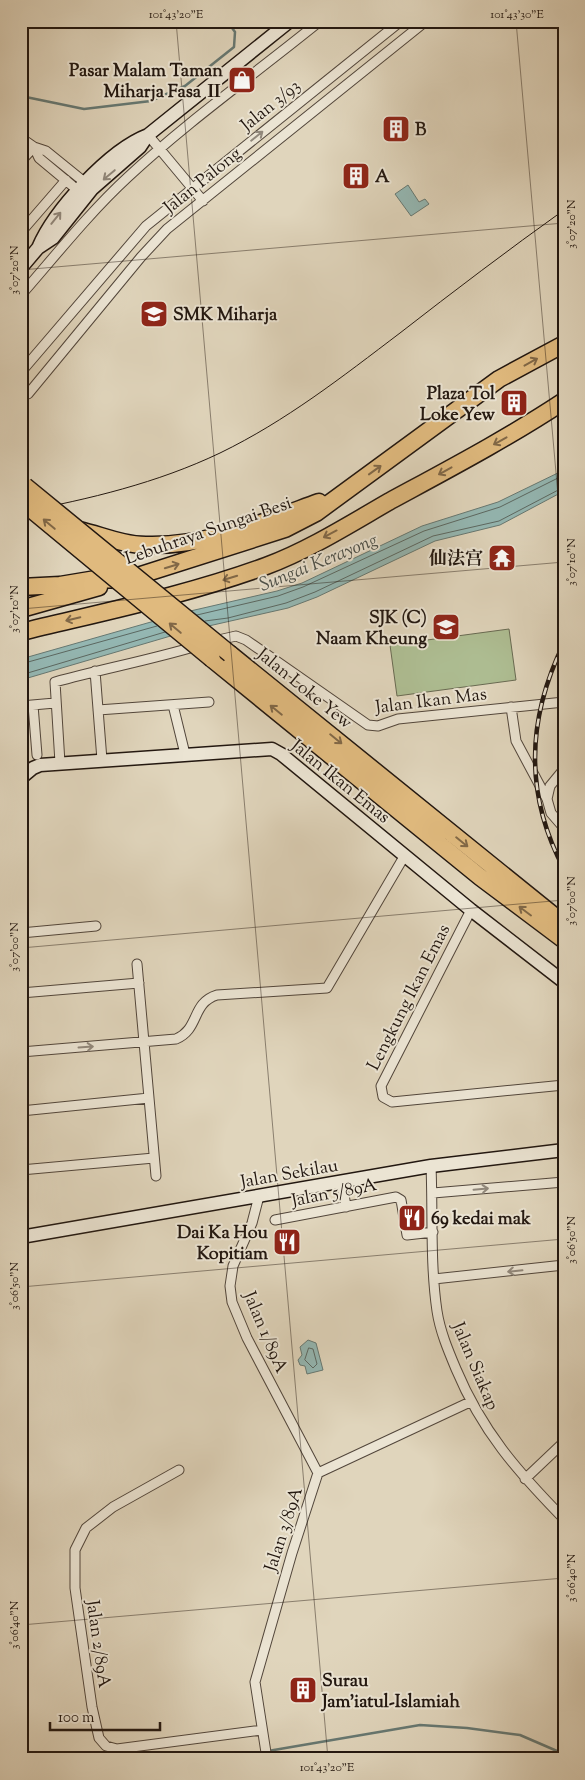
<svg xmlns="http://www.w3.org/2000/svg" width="585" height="1780" viewBox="0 0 585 1780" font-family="'Sorts Mill Goudy','Noto Serif SC',serif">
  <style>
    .green { fill: #aebe93; stroke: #686a52 }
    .water { fill: #94b8b4; stroke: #667872 }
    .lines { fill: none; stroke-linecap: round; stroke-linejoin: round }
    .shore { stroke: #5b6862; stroke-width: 1 }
    .stream { stroke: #667872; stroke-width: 2.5 }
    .street-casing { stroke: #52463b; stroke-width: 11 }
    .secondary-casing { stroke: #221710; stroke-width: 15 }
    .highway-casing { stroke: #221710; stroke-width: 19 }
    .street { stroke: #ebe4d3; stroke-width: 9 }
    .secondary { stroke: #ebe4d3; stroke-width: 12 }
    .highway { stroke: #e0ba7e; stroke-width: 16 }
    .tram { stroke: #221710; stroke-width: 1 }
    .rail-casing { stroke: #221710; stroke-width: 4.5 }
    .rail { stroke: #ebe4d3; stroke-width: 2.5; stroke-dasharray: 8; stroke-linecap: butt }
    .highway-bridge-casing { stroke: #221710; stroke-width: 19; stroke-linecap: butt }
    .highway-bridge { stroke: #e0ba7e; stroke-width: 16 }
    .oneway { stroke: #91887b }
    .oneway2 { stroke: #816847 }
    .ticks { fill: none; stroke: #221710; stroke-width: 1; stroke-opacity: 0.45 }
    .labels { text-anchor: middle; stroke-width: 4; stroke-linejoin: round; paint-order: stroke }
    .poi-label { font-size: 18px; font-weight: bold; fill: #221710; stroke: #ebe4d3; text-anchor: end }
    .street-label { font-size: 18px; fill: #221710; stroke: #ebe4d3 }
    .water-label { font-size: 19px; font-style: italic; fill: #4a4f49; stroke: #ebe4d3 }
    .neatline { fill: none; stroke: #221710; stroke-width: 2 }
    .ticks-label { font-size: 12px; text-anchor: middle; fill: #221710 }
  </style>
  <rect width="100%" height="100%" fill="#e0d5bc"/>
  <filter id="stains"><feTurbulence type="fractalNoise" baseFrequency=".004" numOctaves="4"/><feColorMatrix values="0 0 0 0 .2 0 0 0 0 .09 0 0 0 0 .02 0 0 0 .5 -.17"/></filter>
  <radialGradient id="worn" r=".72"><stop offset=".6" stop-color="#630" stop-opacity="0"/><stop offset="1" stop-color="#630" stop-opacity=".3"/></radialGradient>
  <path class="green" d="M509,629L516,680L397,696L390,645Z"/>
  <path class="water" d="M408,185L419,202L425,199L429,204L411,216L395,194Z
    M564,470V491L500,525L435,541L317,597L288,608L191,630L21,680V659L186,612L277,591L302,583L422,526L498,502Z
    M308,1340L316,1343L323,1370L307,1374L305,1366L300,1365L298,1360L302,1355L300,1347Z"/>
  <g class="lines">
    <path class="shore" d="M197,615L278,596L303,587L424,531L500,507L564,475
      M205,621L228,618L286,603L315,592L433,536L499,521L564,487
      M21,664L157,626
      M21,675L165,632
      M309,1348L313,1349L317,1364L313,1368L305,1360Z"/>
    <path class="stream" d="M21,96L84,109L151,101
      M155,99L185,86L234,47L235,32L227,21
      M268,1751L420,1725L467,1728L520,1735L564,1754
      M220,1759L254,1753"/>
    <defs>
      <path id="street" d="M148,135L203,201
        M21,138L34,147L46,151L88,185
        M34,147L39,158L81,193
        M21,161L34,147
        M21,232L66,180
        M21,295C56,255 89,213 128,177C188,121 256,73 320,21
        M21,372L146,226L401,21
        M21,388L28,394L141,257L167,229L426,21
        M214,641L236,636L246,640L368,725L378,726L398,719L564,702
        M95,671L102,760
        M33,705L37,755
        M173,705L185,754
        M21,706L55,703
        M511,707L516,741L547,799L551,813L564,828
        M98,710L209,702
        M60,763L55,682C102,669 150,660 197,646
        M547,799L550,786L564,769
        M471,910L381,1086L383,1097L392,1102L564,1085
        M21,933L96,926
        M137,964L156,1176
        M21,993L139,983
        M21,1052L176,1039C200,1029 191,1003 217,995L327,988L405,855
        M21,1111L149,1098
        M431,1166C433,1214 430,1263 437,1311C440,1331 448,1350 456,1369C482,1431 517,1471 564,1519
        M21,1170L154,1158
        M342,1181L346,1207
        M433,1193L564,1182
        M259,1196L252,1223L233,1266L230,1286L232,1302L247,1338L318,1473
        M275,1220L396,1197L401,1200L407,1235L433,1232
        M434,1279L564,1265
        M179,1470L113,1507L86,1528L75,1550V1588L92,1707L99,1738L106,1746L117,1749L262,1730
        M525,1479L564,1442
        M267,1759L255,1682L292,1553L318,1473L470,1402"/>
      <path id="secondary" d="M38,248C54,210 109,150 148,135L290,21
        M21,268L38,248L53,238L92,189L140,147L148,135
        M21,778L33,768L40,765L272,749L281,754L471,910L564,982
        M21,1237L431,1166L564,1150"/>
      <path id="highway" d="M79,530C101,535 123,545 146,545C205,547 264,522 319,502
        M21,587L60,585L96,579L125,580L285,529L316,513L499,379L564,344
        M21,609L99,587
        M21,632C103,612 187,595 266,566C309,550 350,524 390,501C449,469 508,438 564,401
        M230,654L564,924
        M212,659L480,877L564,940"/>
    </defs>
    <use href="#street" class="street-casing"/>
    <use href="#secondary" class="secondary-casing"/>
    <use href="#highway" class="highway-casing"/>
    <use href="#street" class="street"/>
    <use href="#secondary" class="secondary"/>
    <use href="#highway" class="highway"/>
    <path class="tram" d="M21,512C90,499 157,483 220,453C286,421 342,377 400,333C454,291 508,250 564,210"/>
    <defs>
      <path id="rail" d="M564,643C527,718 524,794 564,869"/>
    </defs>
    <use href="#rail" class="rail-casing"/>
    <use href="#rail" class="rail"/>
    <defs>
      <path id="highway-bridge" d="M25,486L230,654
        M21,501L212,659"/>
    </defs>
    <use href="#highway-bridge" class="highway-bridge-casing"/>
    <use href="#highway-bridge" class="highway-bridge"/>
  </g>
  <defs><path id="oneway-shaft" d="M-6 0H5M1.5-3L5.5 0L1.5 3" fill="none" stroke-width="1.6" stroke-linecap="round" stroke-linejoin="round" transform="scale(1.25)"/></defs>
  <g class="oneway">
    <use href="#oneway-shaft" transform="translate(257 136) rotate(-39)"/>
    <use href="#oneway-shaft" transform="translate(109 175) rotate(140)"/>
    <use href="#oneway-shaft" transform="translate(56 218) rotate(-51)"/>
    <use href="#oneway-shaft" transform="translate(86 1047) rotate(-4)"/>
    <use href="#oneway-shaft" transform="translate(481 1189) rotate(-5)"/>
    <use href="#oneway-shaft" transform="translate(515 1271) rotate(174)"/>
  </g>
  <g class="oneway2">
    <use href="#oneway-shaft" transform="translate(531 362) rotate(-29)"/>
    <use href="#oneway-shaft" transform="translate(500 441) rotate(151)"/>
    <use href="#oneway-shaft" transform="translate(375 470) rotate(-36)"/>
    <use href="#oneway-shaft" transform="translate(445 471) rotate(151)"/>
    <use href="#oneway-shaft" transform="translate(49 524) rotate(-140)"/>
    <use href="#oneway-shaft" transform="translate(330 534) rotate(152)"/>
    <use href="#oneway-shaft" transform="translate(172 566) rotate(-17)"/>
    <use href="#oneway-shaft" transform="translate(230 578) rotate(163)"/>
    <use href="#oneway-shaft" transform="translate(73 619) rotate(167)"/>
    <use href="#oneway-shaft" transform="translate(175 628) rotate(-140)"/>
    <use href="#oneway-shaft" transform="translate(276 710) rotate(-141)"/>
    <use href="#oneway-shaft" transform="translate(336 739) rotate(39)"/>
    <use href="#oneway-shaft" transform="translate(462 842) rotate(39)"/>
    <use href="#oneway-shaft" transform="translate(525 911) rotate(-143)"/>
  </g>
  <path class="ticks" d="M176,21L328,1759M516,21L564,563M21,270L564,223M21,609L564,562M21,948L564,900M21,1287L564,1239M21,1625L564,1578"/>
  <defs>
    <symbol id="shop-square" viewBox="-11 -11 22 22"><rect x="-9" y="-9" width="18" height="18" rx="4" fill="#8f2418" stroke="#ebe4d3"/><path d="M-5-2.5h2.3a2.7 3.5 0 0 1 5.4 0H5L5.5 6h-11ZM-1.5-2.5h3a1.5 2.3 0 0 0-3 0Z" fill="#fff"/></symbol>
    <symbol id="building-square" viewBox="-11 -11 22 22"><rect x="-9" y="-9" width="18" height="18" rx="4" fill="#8f2418" stroke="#ebe4d3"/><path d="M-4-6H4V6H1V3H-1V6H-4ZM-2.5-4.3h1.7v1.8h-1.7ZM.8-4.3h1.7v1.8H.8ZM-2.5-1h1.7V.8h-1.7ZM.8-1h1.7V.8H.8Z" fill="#fff"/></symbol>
    <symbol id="school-square" viewBox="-11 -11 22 22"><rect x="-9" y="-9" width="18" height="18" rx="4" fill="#8f2418" stroke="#ebe4d3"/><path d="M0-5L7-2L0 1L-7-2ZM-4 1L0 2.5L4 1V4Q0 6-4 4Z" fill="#fff"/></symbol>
    <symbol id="temple-square" viewBox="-11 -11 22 22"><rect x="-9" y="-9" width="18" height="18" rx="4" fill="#8f2418" stroke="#ebe4d3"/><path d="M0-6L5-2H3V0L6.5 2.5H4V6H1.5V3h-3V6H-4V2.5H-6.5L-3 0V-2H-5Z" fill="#fff"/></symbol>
    <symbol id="restaurant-square" viewBox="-11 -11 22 22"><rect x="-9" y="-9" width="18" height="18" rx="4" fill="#8f2418" stroke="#ebe4d3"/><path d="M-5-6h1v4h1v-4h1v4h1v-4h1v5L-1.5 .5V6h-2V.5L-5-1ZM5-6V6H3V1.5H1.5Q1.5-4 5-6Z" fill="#fff"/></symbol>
  </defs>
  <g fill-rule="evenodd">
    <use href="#shop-square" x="226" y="64" width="32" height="32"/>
    <use href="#building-square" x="380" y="113" width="32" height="32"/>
    <use href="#building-square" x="340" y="160" width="32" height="32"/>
    <use href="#school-square" x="138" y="298" width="32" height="32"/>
    <use href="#building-square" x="498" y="387" width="32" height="32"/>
    <use href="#temple-square" x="486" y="542" width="32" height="32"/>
    <use href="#school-square" x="430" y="611" width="32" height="32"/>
    <use href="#restaurant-square" x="396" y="1202" width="32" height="32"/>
    <use href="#restaurant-square" x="271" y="1226" width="32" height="32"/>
    <use href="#building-square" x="287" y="1674" width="32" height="32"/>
  </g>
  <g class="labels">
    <g class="poi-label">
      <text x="223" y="76">Pasar Malam Taman<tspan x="223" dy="21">Miharja Fasa Ⅱ</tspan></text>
      <text x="415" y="135" text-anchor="start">B</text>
      <text x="375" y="182" text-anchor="start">A</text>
      <text x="173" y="320" text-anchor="start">SMK Miharja</text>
      <text x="495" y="399">Plaza Tol<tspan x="495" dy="21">Loke Yew</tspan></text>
      <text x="483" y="564">仙法宫</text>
      <text x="427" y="623">SJK (C)<tspan x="427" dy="21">Naam Kheung</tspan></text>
      <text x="431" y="1224" text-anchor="start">69 kedai mak</text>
      <text x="268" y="1238">Dai Ka Hou<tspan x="268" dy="21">Kopitiam</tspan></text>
      <text x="322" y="1686" text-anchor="start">Surau<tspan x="322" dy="21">Jam'iatul-Islamiah</tspan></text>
    </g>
    <g class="street-label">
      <text transform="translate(270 105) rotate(-39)" y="6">Jalan 3/93</text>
      <text transform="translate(202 180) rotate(-39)" y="6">Jalan Palong</text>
      <text transform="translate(208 530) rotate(-19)" y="6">Lebuhraya Sungai Besi</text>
      <text transform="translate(305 688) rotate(39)" y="6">Jalan Loke Yew</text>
      <text transform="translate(431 700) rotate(-7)" y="6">Jalan Ikan Mas</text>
      <text transform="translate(341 781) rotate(39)" y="6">Jalan Ikan Emas</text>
      <text transform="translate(408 997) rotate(-63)" y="6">Lengkung Ikan Emas</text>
      <text transform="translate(289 1173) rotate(-10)" y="6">Jalan Sekilau</text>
      <text transform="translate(334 1192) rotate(-11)" y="6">Jalan 5/89A</text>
      <text transform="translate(266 1332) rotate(67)" y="6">Jalan 1/89A</text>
      <text transform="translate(476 1366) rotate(67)" y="6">Jalan Siakap</text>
      <text transform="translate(283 1529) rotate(-72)" y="6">Jalan 3/89A</text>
      <text transform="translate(99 1644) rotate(82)" y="6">Jalan 2/89A</text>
    </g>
    <g class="water-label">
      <text transform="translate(318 561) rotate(-22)" y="7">Sungai Kerayong</text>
    </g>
  </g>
  <rect width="585" height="1780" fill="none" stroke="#e0d5bc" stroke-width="55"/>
  <path d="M50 1722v8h110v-8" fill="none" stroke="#221710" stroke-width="2.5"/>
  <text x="58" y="1722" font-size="15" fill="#221710" stroke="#ebe4d3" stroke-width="4" paint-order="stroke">100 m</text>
  <rect x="28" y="28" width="530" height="1724" class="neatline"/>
  <g class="ticks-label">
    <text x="176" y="18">101°43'20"E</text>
    <text x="517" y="18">101°43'30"E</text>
    <text transform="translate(571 224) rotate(-90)" y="4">3°07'20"N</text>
    <text transform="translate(14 270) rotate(-90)" y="4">3°07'20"N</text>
    <text transform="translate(571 562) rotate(-90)" y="4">3°07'10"N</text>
    <text transform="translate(14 609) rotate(-90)" y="4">3°07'10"N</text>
    <text transform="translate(571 901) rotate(-90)" y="4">3°07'00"N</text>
    <text transform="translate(14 947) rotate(-90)" y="4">3°07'00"N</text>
    <text transform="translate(571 1240) rotate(-90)" y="4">3°06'50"N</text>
    <text transform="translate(14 1286) rotate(-90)" y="4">3°06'50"N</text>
    <text transform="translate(571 1578) rotate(-90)" y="4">3°06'40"N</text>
    <text transform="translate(14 1625) rotate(-90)" y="4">3°06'40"N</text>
    <text x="327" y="1771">101°43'20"E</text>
  </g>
  <rect width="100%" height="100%" filter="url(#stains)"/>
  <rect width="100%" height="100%" fill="url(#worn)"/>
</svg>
